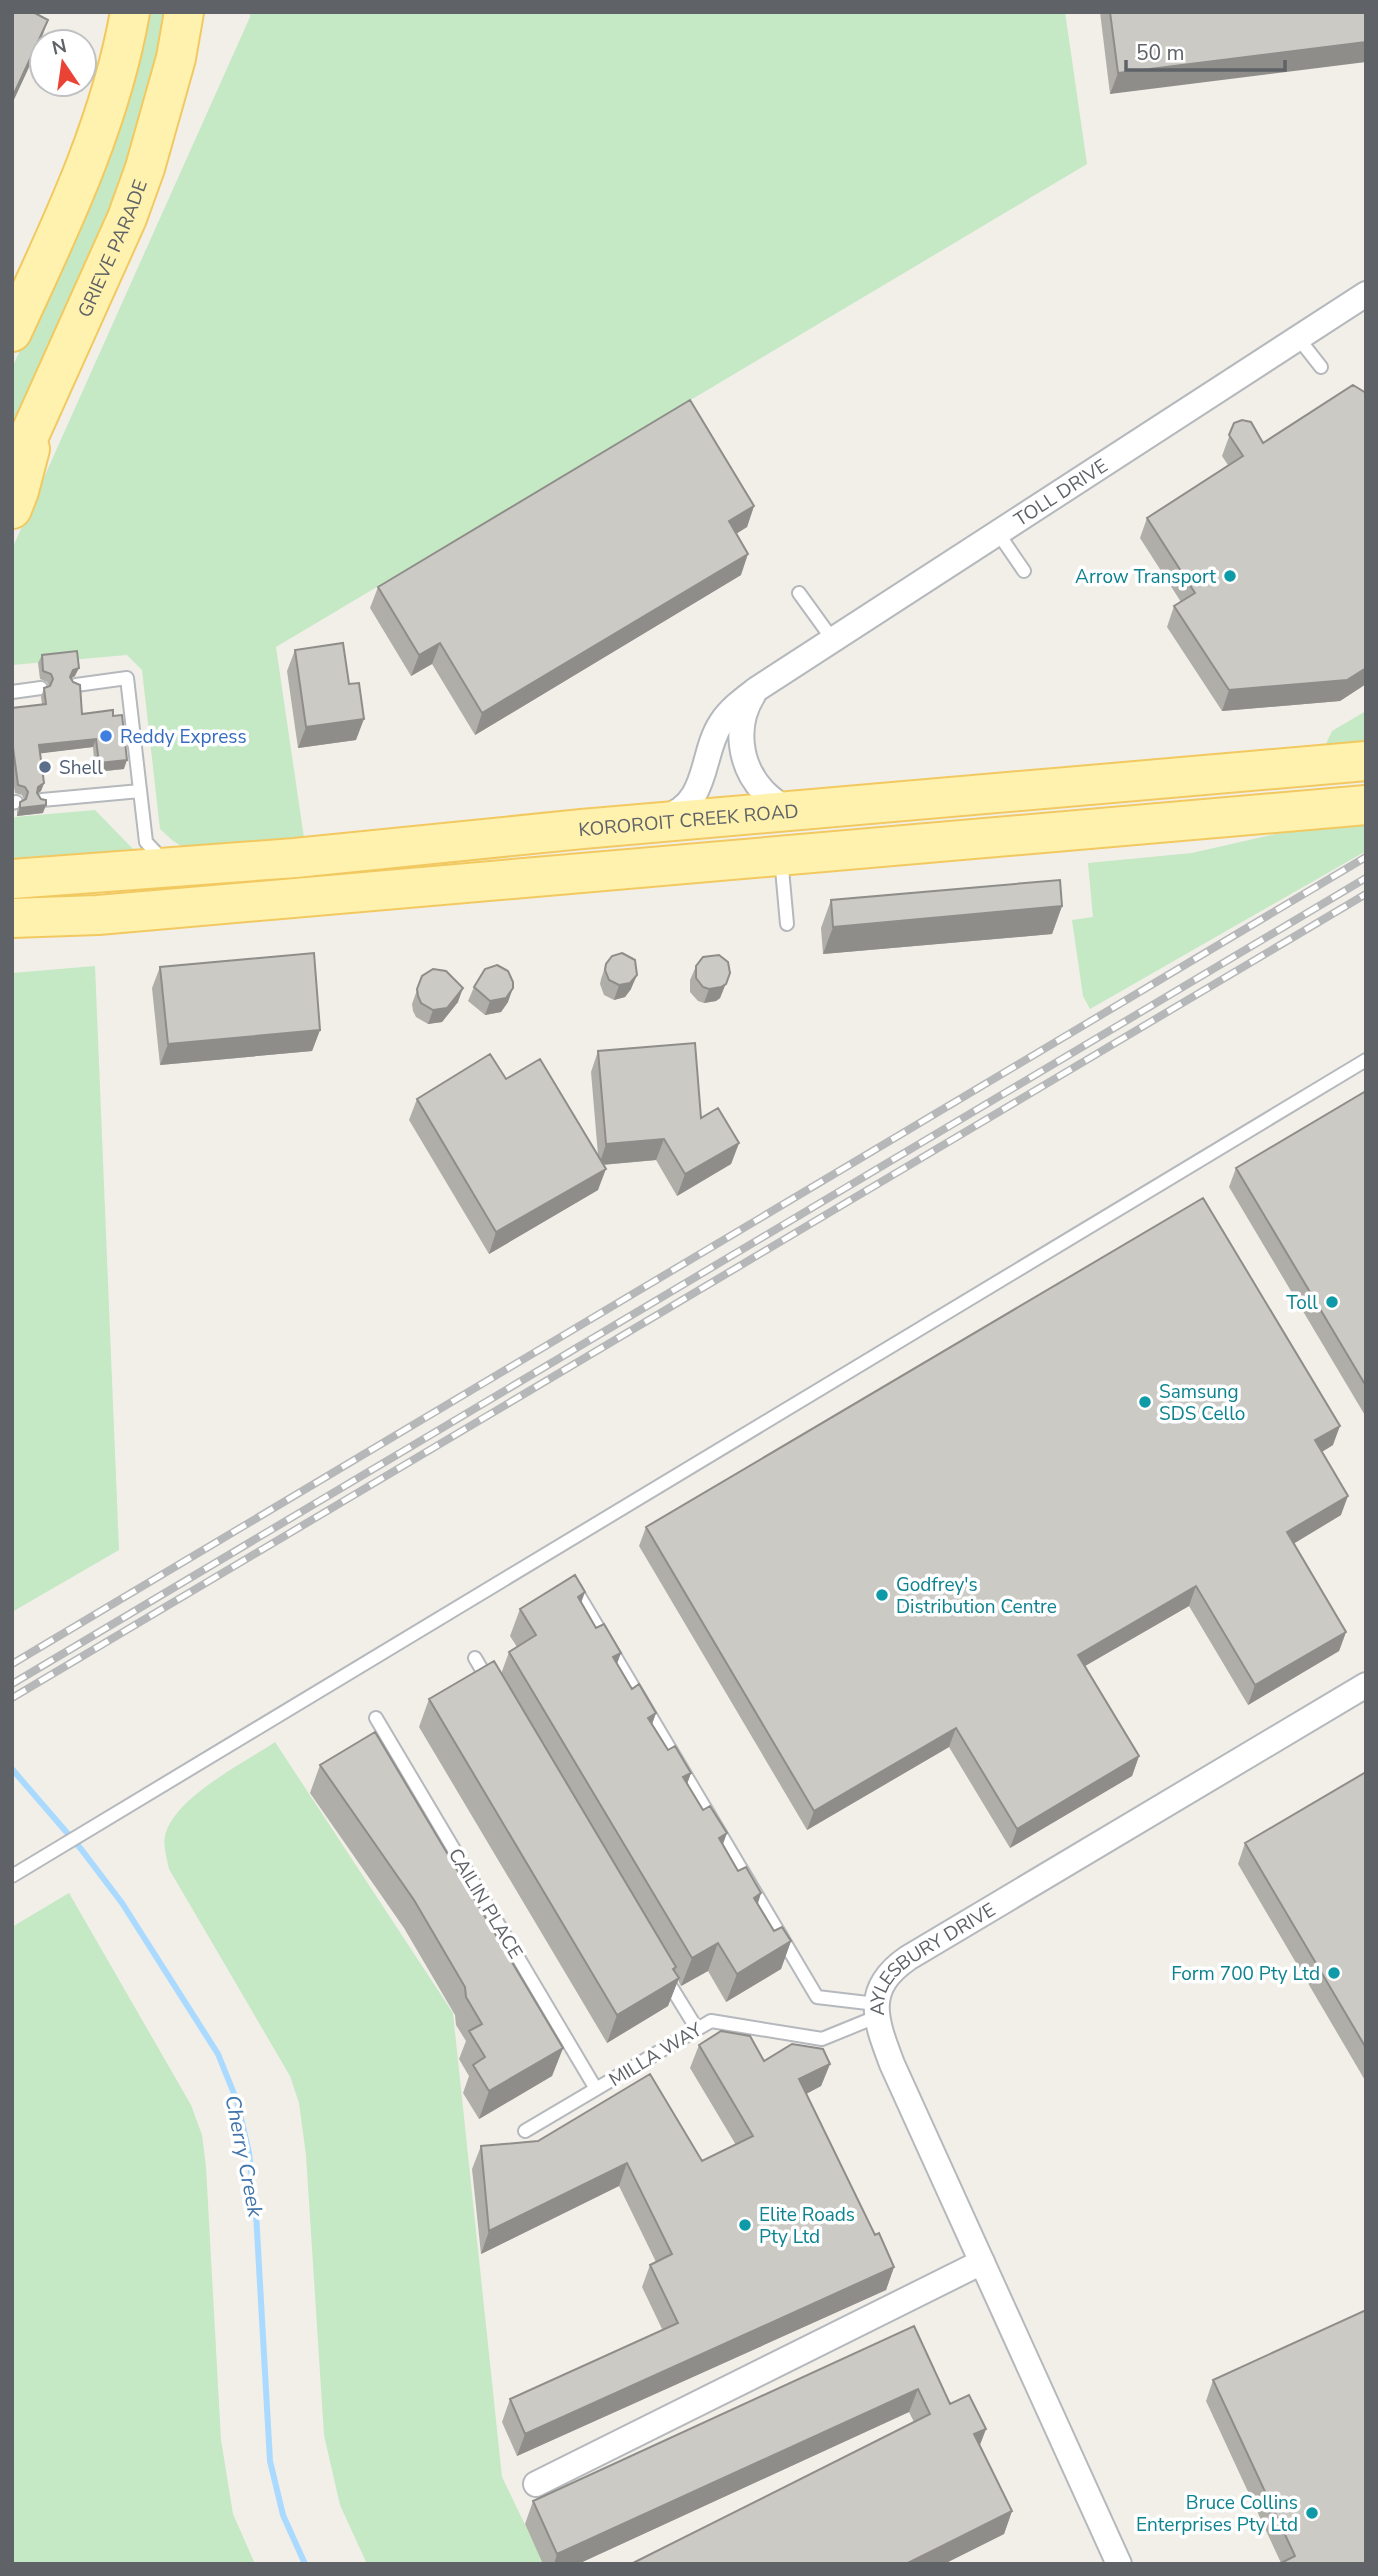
<svg xmlns="http://www.w3.org/2000/svg" width="1378" height="2576" viewBox="0 0 1378 2576" font-family="'Nunito Sans',sans-serif">
  <style>
    .green { fill: #c5e8c5 }
    .lines { fill: none; stroke-linecap: round; stroke-linejoin: round }
    .stream { stroke: #aadaff; stroke-width: 6 }
    .service-casing { stroke: #b5b8bc; stroke-width: 16 }
    .minor-casing { stroke: #b5b8bc; stroke-width: 28 }
    .primary-casing { stroke: #f2c960; stroke-width: 42 }
    .service { stroke: #fff; stroke-width: 12 }
    .minor { stroke: #fff; stroke-width: 24 }
    .primary { stroke: #fff2af; stroke-width: 38 }
    .rail-casing { stroke: #b6b7b8; stroke-width: 8 }
    .rail { stroke: #fff; stroke-width: 5; stroke-dasharray: 16; stroke-linecap: butt }
    .wall { fill: #afaea9 }
    .shaded-wall { fill: #8f8d8a }
    .building { fill: #cccac5; stroke: #8f8d8a; stroke-width: 2 }
    .culture-dot { fill: #0f9aa8; stroke: #fff; stroke-width: 2.5 }
    .shop-dot { fill: #3f7fe0; stroke: #fff; stroke-width: 2.5 }
    .service-dot { fill: #5c6f8a; stroke: #fff; stroke-width: 2.5 }
    .labels { text-anchor: middle; stroke-width: 7; stroke-linejoin: round; paint-order: stroke }
    .street-label { font-size: 19px; fill: #5f6368; stroke: #fff }
    .culture-label { font-size: 19px; fill: #0d838f; stroke: #fff; text-anchor: end }
    .shop-label { font-size: 19px; fill: #366cbe; stroke: #fff; text-anchor: start }
    .service-label { font-size: 19px; fill: #4e5e75; stroke: #fff; text-anchor: start }
    .water-label { font-size: 21px; font-style: italic; fill: #4174aa; stroke: #fff }
  </style>
  <rect width="100%" height="100%" fill="#f1efe8"/>
  <path class="green" d="M145,12H171L145,128L12,440V368L98,178Z
    M250,12H1065L1087,164L276,647L304,838L187,850L172,840L160,829L142,670L127,655L12,665V549L250,17Z
    M1366,711V752L1320,757L1332,731Z
    M95,810L134,850L12,858V822L15,817Z
    M1366,823V851L1090,1009L1083,996L1072,920L1093,917L1088,863L1192,853L1293,830Z
    M95,966L119,1550L12,1612V973Z
    M275,1742L453,2013L502,2477L544,2564H367L340,2505L324,2435L306,2155L299,2103L290,2076L169,1869C167,1859 163,1846 165,1836C174,1797 243,1764 275,1742Z
    M69,1893L191,2105L202,2135L206,2167L221,2440L233,2514L255,2564H12V1927Z"/>
  <g class="lines">
    <path class="stream" d="M12,1769L81,1849L122,1903L218,2054L237,2101L249,2153L256,2213L270,2461L283,2515L305,2564"/>
    <defs>
      <path id="service" d="M1299,339L1321,367
        M998,533L1024,571
        M799,593L833,640
        M76,685L127,678L146,842L163,860
        M12,692L41,688
        M42,800L140,791
        M12,803L16,802
        M781,858L787,924
        M575,1589L817,1997L876,2004
        M475,1658L489,1682
        M376,1718L596,2089
        M12,1876L1366,1060
        M665,1977L697,2029
        M525,2131L711,2021L822,2039L876,2017"/>
      <g id="minor">
        <path d="M753,695C734,725 739,765 763,791C773,801 782,808 795,809"/>
        <path id="s1" d="M663,818C710,804 700,755 721,723C730,709 744,699 757,689L1366,294"/>
        <path d="M536,2484L982,2262"/>
        <path id="s2" d="M1119,2564L892,2064C875,2019 863,1989 908,1958L1366,1685"/>
      </g>
      <g id="primary">
        <path d="M12,332C60,228 110,126 130,12"/>
        <path id="s3" d="M12,474L127,218L145,168L176,58L184,12"/>
        <path d="M12,509L19,491L30,449"/>
        <path id="s4" d="M12,879L295,858L582,829L1366,761"/>
        <path d="M12,918L98,915L1366,805"/>
      </g>
    </defs>
    <use href="#service" class="service-casing"/>
    <use href="#minor" class="minor-casing"/>
    <use href="#primary" class="primary-casing"/>
    <use href="#service" class="service"/>
    <use href="#minor" class="minor"/>
    <use href="#primary" class="primary"/>
    <defs>
      <path id="rail" d="M12,1664L1366,857
        M12,1684L1366,878
        M12,1698L1366,894"/>
    </defs>
    <use href="#rail" class="rail-casing"/>
    <use href="#rail" class="rail"/>
  </g>
  <path class="wall" d="M1100,12H1366L1110,94Z
    M1366,393V684L1340,701L1222,711L1167,627L1174,606L1181,602L1140,538L1147,518L1228,465L1222,456L1234,423L1263,443Z
    M754,506L747,527L736,534L741,575L475,735L432,664L411,676L370,608L378,587Z
    M295,650L356,740L298,748L287,671Z
    M42,655L75,676L71,678L82,714L113,716L124,769L95,772L93,747L40,753L44,783L41,791L37,794L43,813L17,816V811L20,802L24,800L22,795L15,793L12,775V708L42,704L41,697L44,688L49,686L47,682L40,679L38,663Z
    M831,900L1062,906L1052,934L823,954L821,928Z
    M606,964L631,989L625,997L614,1000L604,995L600,984L601,979Z
    M696,966L730,973L720,998L716,1001L704,1003L698,1001L690,992V980Z
    M160,967L320,1030L312,1051L160,1065L152,988Z
    M422,976L458,1002L442,1022L428,1024L416,1017L413,1011L412,1004Z
    M474,987L508,1002L501,1012L485,1015L468,1001Z
    M598,1051L739,1143L731,1164L677,1196L656,1160L603,1165L598,1190L489,1254L409,1120L417,1099L506,1079L598,1155L591,1072Z
    M1366,1091V1417L1229,1187L1236,1168Z
    M1333,1445L1322,1452L1341,1515L1294,1543L1346,1632L1339,1651L1248,1705L1189,1606L1085,1666L1139,1756L1132,1776L1010,1848L949,1747L807,1830L639,1546L646,1527Z
    M581,1603L632,1689L656,1713L652,1724L668,1750L691,1773L687,1784L738,1871L761,1893L758,1904L774,1931L791,1941L781,1969L726,2002L708,1971L681,1986L678,1980L668,2006L607,2043L419,1727L429,1699L501,1674L509,1652L517,1647L510,1636L520,1609Z
    M320,1765L563,2048L552,2076L479,2119L463,2093L469,2076L459,2059L466,2041L456,2025L455,2015L404,1928L310,1793Z
    M1366,1772V2082L1238,1864L1245,1843Z
    M699,2045L764,2061L830,2064L821,2086L806,2094L875,2235L894,2267L886,2290L517,2456L502,2422L510,2399L663,2331L642,2287L650,2265L656,2262L619,2186L481,2254L472,2169L481,2146L702,2161L736,2145L690,2068Z
    M914,2326L950,2404L986,2429L980,2445L1012,2511L1004,2534L944,2564H631L914,2422L909,2412L578,2564H543L525,2524L533,2501Z
    M1213,2380L1366,2564L1281,2563L1206,2401Z"/>
  <path class="shaded-wall" d="M48,20L38,48L12,104V98Z
    M1366,42V62L1110,94L1118,73Z
    M754,506L747,527L721,543L729,521Z
    M748,554L741,575L475,735L482,713Z
    M440,643L432,664L411,676L419,655Z
    M79,668L75,676L70,679L73,670Z
    M1366,668V684L1340,701L1222,711L1229,690Z
    M364,719L356,740L298,748L306,727Z
    M96,739L93,747L36,754L39,745Z
    M127,760L124,769L95,772L99,763Z
    M44,783L41,791L34,796L38,787Z
    M46,805L43,813L17,816L20,808Z
    M1062,906L1052,934L823,954L833,927Z
    M730,973L720,998L716,1001L704,1003L709,989Z
    M637,975L631,989L625,997L614,1000L619,985Z
    M463,988L458,1002L442,1022L428,1024L433,1010Z
    M513,988L508,1002L501,1012L485,1015L490,1001Z
    M320,1030L312,1051L160,1065L168,1044Z
    M664,1139L656,1160L599,1165L606,1144Z
    M739,1143L731,1164L677,1196L685,1174Z
    M606,1169L598,1190L489,1254L496,1232Z
    M1340,1426L1333,1445L1308,1460L1315,1440Z
    M1348,1496L1341,1515L1280,1552L1287,1532Z
    M1196,1586L1189,1606L1071,1674L1078,1655Z
    M585,1592L575,1620L578,1597Z
    M1346,1632L1339,1651L1248,1705L1255,1685Z
    M621,1653L611,1680L613,1657Z
    M656,1713L646,1741L648,1718Z
    M956,1728L949,1747L807,1830L814,1811Z
    M1139,1756L1132,1776L1010,1848L1017,1829Z
    M691,1773L681,1800L683,1777Z
    M727,1833L717,1861L719,1838Z
    M761,1893L751,1921L754,1898Z
    M791,1941L781,1969L726,2002L737,1974Z
    M718,1943L708,1971L681,1986L692,1958Z
    M676,1967L670,1983L679,1978L668,2006L607,2043L617,2015Z
    M563,2048L552,2076L479,2119L489,2091Z
    M830,2064L821,2086L791,2102L799,2079Z
    M627,2163L619,2186L481,2254L489,2231Z
    M894,2267L886,2290L517,2456L525,2434Z
    M918,2389L909,2412L578,2564H554L557,2554Z
    M986,2429L977,2452L974,2434Z
    M1012,2511L1004,2534L944,2564H906Z"/>
  <path class="building" d="M12,12H33L48,20L12,98Z
    M1110,12H1366V42L1118,73Z
    M1353,385L1366,393V668L1347,680L1229,690L1174,606L1195,593L1147,518L1243,456L1229,435L1234,423L1242,420L1251,422L1263,443Z
    M690,400L754,506L729,521L748,554L482,713L440,643L419,655L378,587Z
    M343,643L349,684L359,683L364,719L306,727L295,650Z
    M77,651L79,668L73,670L70,677L73,682L80,685L82,714L113,710V716L122,715L127,760L99,763L96,739L39,745L44,783L38,787L37,793L41,799L46,800V805L20,808V802L26,799L28,792L25,787L18,785L12,740V708L46,704L44,688L50,686L53,679L51,674L43,671L42,655Z
    M1060,880L1062,906L833,927L831,900Z
    M314,953L320,1030L168,1044L160,967Z
    M622,953L635,960L637,975L630,983L619,985L609,980L605,970L606,964L612,956Z
    M719,955L728,962L730,973L726,984L721,987L709,989L703,987L696,978V966L703,957Z
    M497,965L508,971L513,982V988L506,998L490,1001L474,987L485,969Z
    M433,969L446,971L463,988L447,1008L433,1010L421,1003L418,996L417,989L422,976Z
    M695,1043L701,1118L718,1108L739,1143L685,1174L664,1139L606,1144L598,1051Z
    M490,1054L506,1079L540,1059L606,1169L496,1232L417,1099Z
    M1366,1091V1386L1236,1168Z
    M1203,1198L1340,1426L1315,1440L1348,1496L1287,1532L1346,1632L1255,1685L1196,1586L1078,1655L1139,1756L1017,1829L956,1728L814,1811L646,1527Z
    M575,1575L585,1592L578,1597L596,1628L604,1624L621,1653L613,1657L632,1689L639,1684L656,1713L648,1718L668,1750L675,1746L691,1773L683,1777L703,1810L710,1806L727,1833L719,1838L738,1871L746,1867L761,1893L754,1898L774,1931L782,1927L791,1941L737,1974L718,1943L692,1958L509,1652L536,1635L520,1609Z
    M494,1661L676,1967L673,1969L679,1978L617,2015L429,1699Z
    M375,1732L563,2048L489,2091L473,2065L485,2057L469,2031L482,2024L466,1997L465,1987L414,1900L320,1765Z
    M1366,1772V2048L1245,1843Z
    M721,2031L750,2036L764,2061L792,2044L823,2049L830,2064L799,2079L875,2235L879,2233L894,2267L525,2434L510,2399L678,2323L650,2265L672,2254L627,2163L489,2231L481,2146L538,2141L650,2074L702,2161L753,2136L699,2045Z
    M1366,2310V2564H1279L1295,2556L1213,2380Z
    M914,2326L950,2404L969,2395L986,2429L974,2434L1012,2511L906,2564H631L930,2414L918,2389L557,2554L533,2501Z"/>
  <g class="culture-dot">
    <circle cx="1230" cy="576" r="7"/>
    <circle cx="1332" cy="1302" r="7"/>
    <circle cx="1145" cy="1402" r="7"/>
    <circle cx="882" cy="1595" r="7"/>
    <circle cx="1334" cy="1973" r="7"/>
    <circle cx="745" cy="2225" r="7"/>
    <circle cx="1312" cy="2513" r="7"/>
  </g>
  <circle class="shop-dot" cx="106" cy="736" r="7"/>
  <circle class="service-dot" cx="45" cy="767" r="7"/>
  <g class="labels">
    <g class="street-label">
      <text dy="7" stroke="none"><textPath href="#s3" startOffset="247">GRIEVE PARADE</textPath></text>
      <text dy="7" stroke="none"><textPath href="#s1" startOffset="528">TOLL DRIVE</textPath></text>
      <text dy="7" stroke="none"><textPath href="#s4" startOffset="679">KOROROIT CREEK ROAD</textPath></text>
      <text transform="translate(486 1903) rotate(59)" y="7">CAILIN PLACE</text>
      <text dy="7" stroke="none"><textPath href="#s2" startOffset="684">AYLESBURY DRIVE</textPath></text>
      <text transform="translate(655 2054) rotate(-31)" y="7">MILLA WAY</text>
    </g>
    <g class="culture-label">
      <text x="1216" y="583">Arrow Transport</text>
      <text x="1318" y="1309">Toll</text>
      <text x="1159" y="1398" text-anchor="start">Samsung<tspan x="1159" dy="22">SDS Cello</tspan></text>
      <text x="896" y="1591" text-anchor="start">Godfrey's<tspan x="896" dy="22">Distribution Centre</tspan></text>
      <text x="1320" y="1980">Form 700 Pty Ltd</text>
      <text x="759" y="2221" text-anchor="start">Elite Roads<tspan x="759" dy="22">Pty Ltd</tspan></text>
      <text x="1298" y="2509">Bruce Collins<tspan x="1298" dy="22">Enterprises Pty Ltd</tspan></text>
    </g>
    <g class="shop-label">
      <text x="120" y="743">Reddy Express</text>
    </g>
    <g class="service-label">
      <text x="59" y="774">Shell</text>
    </g>
    <g class="water-label">
      <text transform="translate(244 2156) rotate(79)" y="7">Cherry Creek</text>
    </g>
  </g>
  <rect width="1378" height="2576" fill="none" stroke="#5f6368" stroke-width="28"/>
  <g transform="translate(63 63) rotate(347)"><circle r="33" fill="#ffffff" stroke="#bfc1c3" stroke-width="2"/>
  <path d="M0-5L12 26L0 18L-12 26Z" fill="#ea4335"/>
  <text y="-10" font-size="19" font-weight="bold" text-anchor="middle" fill="#5f6368">N</text>
  </g>
  <path d="M1126 60v10h159v-10" fill="none" stroke="#5f6368" stroke-width="3.5"/>
  <text x="1136" y="60" font-size="21" fill="#5f6368" stroke="#ffffff" stroke-width="5" paint-order="stroke">50 m</text>
</svg>
